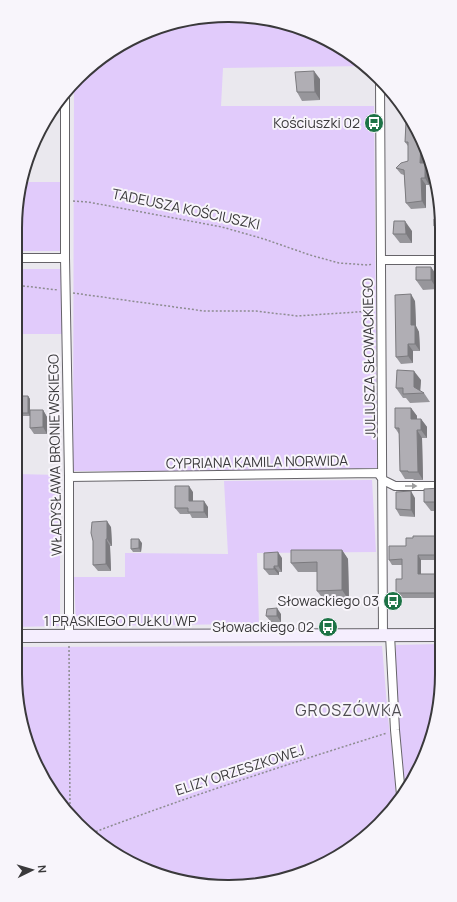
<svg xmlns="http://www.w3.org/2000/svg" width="457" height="902" viewBox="0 0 457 902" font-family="Manrope,sans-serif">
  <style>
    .green { fill: #e1cbfb }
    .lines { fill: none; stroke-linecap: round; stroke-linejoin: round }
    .street-casing { stroke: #666469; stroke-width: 10 }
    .secondary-casing { stroke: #666469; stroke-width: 14 }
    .path { stroke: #8d8c90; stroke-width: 1.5; stroke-dasharray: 2 2; stroke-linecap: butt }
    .street { stroke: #fff; stroke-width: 8 }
    .secondary { stroke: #f5eefe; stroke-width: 12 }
    .wall { fill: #97969b }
    .shaded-wall { fill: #7b7a7e }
    .building { fill: #b0aeb4; stroke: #7b7a7e }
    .oneway { fill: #9c9c9d }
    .labels { text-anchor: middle; stroke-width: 4; stroke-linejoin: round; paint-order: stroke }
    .poi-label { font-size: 14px; fill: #3a393b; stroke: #f8f5fb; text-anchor: end }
    .street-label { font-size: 14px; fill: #3a393b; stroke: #f8f5fb }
    .quarter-label { font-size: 16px; letter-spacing: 1px; fill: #4f4d52; stroke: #f8f5fb }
    .rim { fill: none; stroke: #3a393b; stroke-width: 2 }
  </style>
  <rect width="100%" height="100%" fill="#eae8ee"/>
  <path class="green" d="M242,15L323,37L359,59L366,66L223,68L221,106H374L377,468L225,471H73L74,86L88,68L160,26Z
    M24,182H61L62,251H15V215Z
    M15,269H62V334H15Z
    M15,474L60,475V626L15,627Z
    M372,480L376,552L257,553L259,625L249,624L76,626L74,577H125V553L228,554L224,481Z
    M441,644L442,687L420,768L404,789L396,708V645Z
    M382,646L388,718L394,765L396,802L379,825L323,865L256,885L187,883L122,858L59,804L26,742L15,673V647Z"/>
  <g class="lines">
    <defs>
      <path id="street" d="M380,80L383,635
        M65,98V258L69,477V636
        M15,258H65
        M381,260H440
        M69,477L378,473L383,480L395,486H441
        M390,635L395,730L401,795"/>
      <path id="secondary" d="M15,636L441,635"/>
    </defs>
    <use href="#street" class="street-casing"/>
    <use href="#secondary" class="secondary-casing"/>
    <path class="path" d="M73,201L88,202L222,227L264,239L310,255L339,263L368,265L373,264
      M15,285L58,290
      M73,293L204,311H256L297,316L372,311
      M69,646L70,813
      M92,833C190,796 288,764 387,733"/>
    <use href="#street" class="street"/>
    <use href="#secondary" class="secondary"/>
  </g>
  <path class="wall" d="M320,79V100L302,101L297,92Z
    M405,110L426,147V150H425V164L429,170V185H426V208L411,209L406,203L404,175L401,174L396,168L408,161V146L405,142L406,123L405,122Z
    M440,218V229H436L434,226Z
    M412,231V243H400L393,234Z
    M431,267L437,276V289L423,290L416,280Z
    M415,301L416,326L419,332L420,351H413V363L401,364L396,357Z
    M421,380L420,391L424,393L430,402L410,403L406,398H403L396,388Z
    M15,395L17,396H28L30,399V410H43L47,417V434H34L30,428V416H15Z
    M411,408L417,416V419H421L427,427V438H422L423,480H414L413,479H405L400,471L399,434L395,428Z
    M441,488V511H431L424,502Z
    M193,492V501L208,507V518H192L190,514H180L175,508Z
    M415,498V517L400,516L396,509Z
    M111,527L112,546H110L111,571H98L93,565V541Z
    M441,536V560H421V574H441V598H400L396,593L402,579V565H392L389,560L406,546L413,538Z
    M142,543L141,552H133L131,549Z
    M342,550L348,559L349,600H324L317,591V572H298L291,563Z
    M282,558V572H279V575H269L264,569Z
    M281,614V622H271L266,616Z"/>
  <path class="shaded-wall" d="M314,71L320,79V100L315,92Z
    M421,143L425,150V164L429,170V185L425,178L420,163Z
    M421,178L426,185V208L422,201Z
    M405,221L412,231V243L406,234Z
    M431,267L437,276V289L431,280Z
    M411,294L415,301L416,326L419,332L420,351L415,344L411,325Z
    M408,344L413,351V363L408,356Z
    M414,371L421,380L420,393L414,387Z
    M28,396L30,399V416L28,413Z
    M411,408L417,416V427L411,419Z
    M43,410L47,417V434L43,427Z
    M421,419L427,427V438L421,430Z
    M417,430L422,438L423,480L418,472Z
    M189,486L193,492V507L189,501Z
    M411,491L415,498V517L411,510Z
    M204,501L208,507V518L204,512Z
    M107,521L111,527L112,546L107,539Z
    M106,539L110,546L111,571L106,564Z
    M139,539L142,543L141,552L139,548Z
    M342,550L348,559L349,600L342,590Z
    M278,552L282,558V572L278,566Z
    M418,555L421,560V579L418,574Z
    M274,566L279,572V575L274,569Z
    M277,608L281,614V622L277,616Z"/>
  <path class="building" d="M314,71L315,92H297L295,72Z
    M405,110L424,143H421L420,163H425V178H421L422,201L406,203L404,170L396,168L401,163L408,161V142H405L406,122H405Z
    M440,218V226H434V219Z
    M394,221H405L406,234H393Z
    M416,267H431V280H416Z
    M411,294V325H415V344H408V356L396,357L395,295Z
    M397,370L414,371V387L424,393L403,394V388H396Z
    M15,396H28V413H15Z
    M395,408H411V419H421V430H417L418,472H408V471H400L399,428H395Z
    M30,410H43V427L30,428Z
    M175,486H189V501H204V512H188V508H175Z
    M441,488V502H424V489Z
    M411,491V510L396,509V492Z
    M107,521V539H106V564L93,565V541L91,533L92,522Z
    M413,536H441V555H418V574H441V593H396V579H402V559L389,560V546H406V538H413Z
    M131,539H139V548L131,549Z
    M291,550H342V590L317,591V562L291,563Z
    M278,552V566H274V569H264V553Z
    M277,608V616H266L267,609Z"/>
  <defs><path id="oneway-solid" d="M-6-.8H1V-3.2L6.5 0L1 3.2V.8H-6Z"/></defs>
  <use class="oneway" href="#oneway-solid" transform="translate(411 486)"/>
  <defs>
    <symbol id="bus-disc" viewBox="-11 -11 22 22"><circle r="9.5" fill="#1d7346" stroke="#f8f5fb"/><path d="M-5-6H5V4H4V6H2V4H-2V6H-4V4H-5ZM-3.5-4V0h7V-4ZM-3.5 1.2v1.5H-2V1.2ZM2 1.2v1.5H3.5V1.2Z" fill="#fff"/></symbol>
  </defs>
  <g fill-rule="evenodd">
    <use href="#bus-disc" x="363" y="112" width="22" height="22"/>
    <use href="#bus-disc" x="382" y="590" width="22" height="22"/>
    <use href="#bus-disc" x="317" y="616" width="22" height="22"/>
  </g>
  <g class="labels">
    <g class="poi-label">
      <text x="360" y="128">Kościuszki 02</text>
      <text x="379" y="606">Słowackiego 03</text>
      <text x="314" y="632">Słowackiego 02</text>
    </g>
    <g class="street-label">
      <text transform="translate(186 209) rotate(12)" y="5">TADEUSZA KOŚCIUSZKI</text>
      <text transform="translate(369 358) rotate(-91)" y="5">JULIUSZA SŁOWACKIEGO</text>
      <text transform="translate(55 455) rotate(-91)" y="5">WŁADYSŁAWA BRONIEWSKIEGO</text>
      <text transform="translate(257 462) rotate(-1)" y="5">CYPRIANA KAMILA NORWIDA</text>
      <text x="120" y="626">1 PRASKIEGO PUŁKU WP</text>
      <text transform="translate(240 770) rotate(-18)" y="5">ELIZY ORZESZKOWEJ</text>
    </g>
    <g class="quarter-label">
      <text x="349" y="716">GROSZÓWKA</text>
    </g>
  </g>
  <path d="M0 0H457V902H0ZM228 22H229A206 206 0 0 1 435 228V674A206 206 0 0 1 229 880H228A206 206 0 0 1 22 674V228A206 206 0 0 1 228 22Z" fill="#f8f5fb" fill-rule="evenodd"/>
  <path class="rim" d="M228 22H229A206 206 0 0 1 435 228V674A206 206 0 0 1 229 880H228A206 206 0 0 1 22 674V228A206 206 0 0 1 228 22Z"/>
  <g transform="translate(32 870) rotate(85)" stroke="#f8f5fb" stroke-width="3" paint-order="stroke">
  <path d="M0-3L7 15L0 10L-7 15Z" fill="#3a393b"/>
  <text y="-6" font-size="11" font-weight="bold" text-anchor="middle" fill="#3a393b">N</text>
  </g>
</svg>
